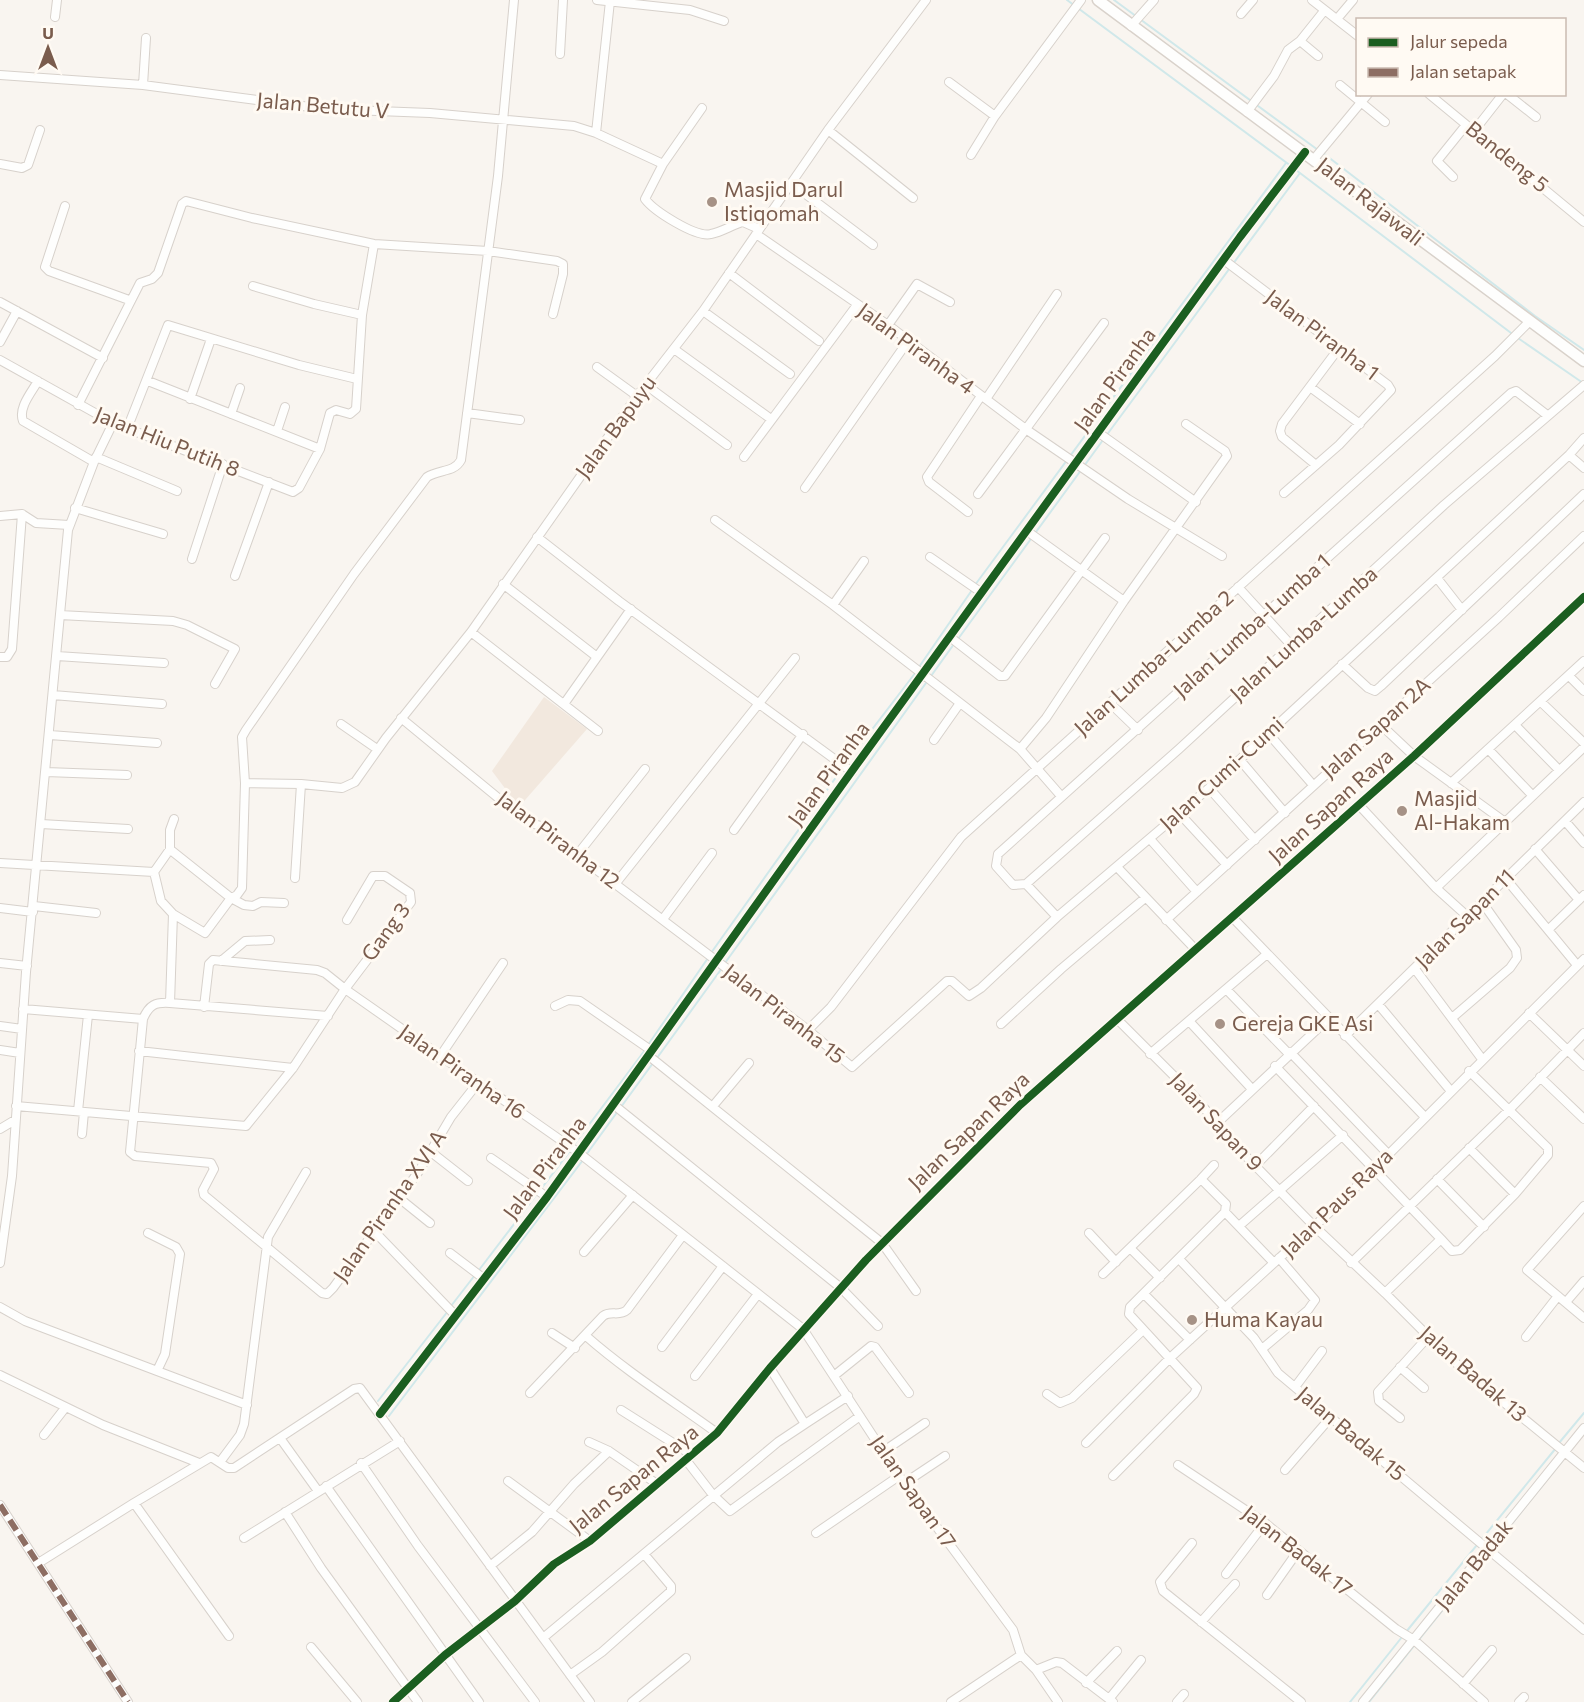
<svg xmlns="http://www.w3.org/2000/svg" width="1584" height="1702" viewBox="0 0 1584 1702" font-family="Commissioner,sans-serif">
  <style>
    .residential { fill: #f2e8de }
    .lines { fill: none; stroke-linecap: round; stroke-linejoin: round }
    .stream { stroke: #d0e8ea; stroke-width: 2 }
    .minor-casing { stroke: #d7d1cb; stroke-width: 10 }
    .secondary-casing { stroke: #d9d2cb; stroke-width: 13 }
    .minor { stroke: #fefefd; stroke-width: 8 }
    .secondary { stroke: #fefefd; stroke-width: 10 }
    .quiet { stroke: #8d6e63; stroke-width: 6; stroke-dasharray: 12 6; stroke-linecap: butt }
    .cycleway-casing { stroke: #fffaf3; stroke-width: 11 }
    .cycleway { stroke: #1b5e20; stroke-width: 8 }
    .poi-dot { fill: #a69286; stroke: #fffaf3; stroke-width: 2 }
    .labels { text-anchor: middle; stroke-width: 6; stroke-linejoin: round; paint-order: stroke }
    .street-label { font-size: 21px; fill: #7a5c4d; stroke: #fffaf3 }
    .poi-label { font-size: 21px; fill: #7a5c4d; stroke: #fffaf3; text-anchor: start }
  </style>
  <rect width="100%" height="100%" fill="#f9f5f0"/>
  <path class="residential" d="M544,697L587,729L519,807L492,771Z"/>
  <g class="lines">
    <path class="stream" d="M1067,0L1291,166
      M1114,0L1318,150
      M1323,153L1535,316L1584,350
      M1296,170L1515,336L1583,383
      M1106,436L1300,173
      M975,585L1286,163
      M958,639L1103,440
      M919,667L972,590
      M711,953L844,766L916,672
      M725,963L954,644
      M648,1045L708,958
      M657,1058L722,968
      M621,1107L653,1063
      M573,1146L645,1050
      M586,1155L618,1111
      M541,1189L570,1151
      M479,1270L537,1194
      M451,1306L475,1275
      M378,1401L448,1311
      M389,1416L583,1160
      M1559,1443L1584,1413
      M1406,1632L1556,1448
      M1350,1702L1402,1637
      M1369,1702L1566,1456"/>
    <defs>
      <path id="minor" d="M597,0L690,10L724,21
        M1312,0L1358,36
        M1241,14L1253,0
        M55,17L57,0
        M1337,19L1353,0
        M1131,26L1154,0
        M1300,41L1318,56
        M560,54L563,0
        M0,75L143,85L146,38
        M949,82L995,116
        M143,85L325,109L430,113L574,126L596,133L663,164L645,199C654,211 696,238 711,234C722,232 732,225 743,222L759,229
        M1340,85L1385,122
        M1429,94L1584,222
        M1507,94L1536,117
        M1247,112L1274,76L1288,50L1300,41L1324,11
        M828,130L913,198
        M1474,131L1503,94
        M596,133L610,1
        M971,155L995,116L1081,0
        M1314,159L1368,94
        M0,164L22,168L28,165L40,130
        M663,164L702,108
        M1453,177L1437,161L1466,125
        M791,183L873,245
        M65,206L45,267L49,271L129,300
        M756,234L888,325L1027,430L1128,499L1222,556
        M1224,260L1388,385L1391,390L1339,445L1284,493
        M729,273L819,341
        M253,286L314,304L362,315
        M0,302L103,358
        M703,311L790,374
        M888,325L917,284L950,302
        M0,342L17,311
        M674,349L771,419
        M0,360L113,423L293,492L299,488L320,449
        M597,367L637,396
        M38,381C31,393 18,408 23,421L94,462
        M148,381L320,449L330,413L336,410L350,414L356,409L362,315L374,244
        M646,385L727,445
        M1310,387L1360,424
        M190,399L211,339
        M986,399L1057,294
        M78,405L140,283L152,279L158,273L182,204L186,201L252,218L374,244L488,251L557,261L563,264V274L553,314
        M467,413L520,420
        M231,414L240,388
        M1547,415L1516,391L1511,393L998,854L996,866L1013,885L1026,884L1179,749L1444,505L1584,385
        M127,429L168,325L299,365L357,379
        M277,431L285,407
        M1099,433L1196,502
        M1569,455L1584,468
        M96,457L177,491
        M744,457L857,305
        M1316,465L1282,437L1280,431L1282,424L1339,348
        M805,488L908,341
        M978,494L1104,323
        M75,508L163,534
        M968,512L929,482L927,477L981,396
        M0,516L22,514L36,523L69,525
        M715,520L833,605L1020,749L1046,718L1124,601
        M1027,531L1124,601L1227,456L1225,451L1186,424
        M537,537L619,601L852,772
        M930,557L982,593
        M192,559L223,464
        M235,576L269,482
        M1437,578L1462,610
        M503,584L597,657
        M1238,587L1291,645
        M833,605L864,561
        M60,615L173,621L187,625L235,649L215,684
        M471,632L598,731
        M950,637L1000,676H1005L1105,538
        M57,656L164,663
        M0,657H7L12,649L22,514
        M1342,664L1368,688L1375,691L1381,686L1584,494
        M1569,676L1584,691
        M53,695L162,704
        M1541,702L1584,743
        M1110,703L1138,730
        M564,704L631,609
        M401,718L508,806L534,824L544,827L577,855L808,1030L852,1067L947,981H952L969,996L981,988L1057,917L1209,788L1569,455L1584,438
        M341,724L377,749
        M1380,724L1414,756L1505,822
        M1515,725L1559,770
        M1268,733L1313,785
        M50,735L157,743
        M934,740L960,703
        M1020,749L1061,796
        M1488,749L1532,795
        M1240,760L1285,813
        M46,772L127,775
        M245,783L242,737L246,730L354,574L427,477C439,469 454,473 461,460L498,176L514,0
        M1451,783L1584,661
        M1209,788L1255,840
        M1359,805L1436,888L1467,916
        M1179,813L1227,865
        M1565,821L1584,843
        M41,824L128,829
        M734,830L803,734
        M1150,839L1197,892
        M1535,849L1579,900
        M170,851V830L174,819
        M577,855L645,769
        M0,863L154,872L161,901L173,914L205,933L231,898L237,895L242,888L245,783L301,784L342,788L355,782L386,738L471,632L637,396L703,311L828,130L926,0
        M1117,867L1195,949
        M154,872L168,852L172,851L231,898L244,905L253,906L261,902L284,903
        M295,878L301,784
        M1506,879L1577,965
        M616,883L795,658
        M1026,884L1057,917
        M1436,888L1584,747
        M34,906L96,913
        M0,908L33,912
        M1232,917L1424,1116
        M663,919L712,853
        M347,920L373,876H385L410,893L411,902L345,989L579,1153L803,1329L899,1476L1013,1630L1021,1655
        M1166,920L1499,617L1584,536
        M1549,929L1584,895
        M221,961L245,941L270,940
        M0,963L27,966
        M1415,969L1482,1059
        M1226,989L1289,1054
        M170,1003L173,914
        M1378,1004L1450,1090
        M555,1006L568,1000L580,1001L652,1051
        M23,1009L143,1019
        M1529,1013L1584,1066
        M328,1016L170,1003C155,1002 149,1005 143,1019L130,1152L135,1156L211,1163L214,1169L203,1190L204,1195L322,1293L327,1294L333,1288L419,1171L451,1117L477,1084
        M1452,1018L1510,968L1517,958L1516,950L1482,902
        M1117,1019L1195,1097L1234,1144L1313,1225L1385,1293L1441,1239L1452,1251L1460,1250L1515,1194L1548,1155V1148L1469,1071
        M1189,1021L1251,1088
        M1001,1024L1061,969L1145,898
        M0,1026L22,1029
        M808,1030L831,1007L961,837L1495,356L1529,322
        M1345,1036L1584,802
        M0,1050L20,1053
        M139,1051L293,1068
        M1290,1052L1388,1154
        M1150,1054L1267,954
        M649,1056L882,1243L916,1291
        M439,1058L503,963
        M1275,1066L1441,1239
        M1540,1077L1584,1119
        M614,1105L841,1288L878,1326
        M16,1106L246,1126L293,1068L345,989L325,973L317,970L213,960L209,964L204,1007
        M713,1106L749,1063
        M78,1111L88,1015
        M1216,1124L1329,1018
        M0,1129L15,1120
        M82,1134L84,1112
        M1469,1148L1515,1194
        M431,1152L468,1181
        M491,1158L547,1197
        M1256,1165L1314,1106
        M1201,1179L1214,1165
        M1437,1179L1484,1227
        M399,1198L430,1223
        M1584,1206L1527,1270L1584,1318
        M1225,1212L1274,1263
        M1239,1226L1343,1135
        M374,1231L455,1315
        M148,1233L176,1247L180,1254L165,1354L157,1371
        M1089,1233L1116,1262
        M1130,1248L1160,1278
        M584,1252L633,1195
        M450,1253L483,1278
        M1180,1260L1254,1338L1278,1373L1584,1630
        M0,1263L12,1176L26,972L68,530L94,462L113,423
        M1351,1263L1509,1110L1584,1033
        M1103,1274L1201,1179L1226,1204L1225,1212L1130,1307L1129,1314L1197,1388L1194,1394L1113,1476
        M1385,1293L1451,1359L1584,1468
        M1144,1294L1190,1340
        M1566,1302L1584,1281
        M0,1307L25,1321L247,1405
        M552,1333L575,1348
        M586,1336C627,1372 673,1401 717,1433
        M1526,1337L1558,1296
        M662,1347L723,1266
        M1262,1349L1308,1310L1315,1300L1279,1258
        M1400,1367L1424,1388
        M0,1375L103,1425L199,1463
        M835,1375L871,1346L875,1347L909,1393
        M695,1376L758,1294
        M1295,1387L1322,1351
        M530,1393L603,1316C611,1310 619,1317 627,1310L683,1235
        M1047,1394L1060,1403L1072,1398L1142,1331
        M621,1410L692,1455
        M380,1414L547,1197L857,764L1240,237L1305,152
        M1400,1418L1379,1401L1378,1392L1428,1337
        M805,1424L848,1396
        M44,1435L65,1408
        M280,1438L318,1491
        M589,1442L609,1451L657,1484
        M1086,1443L1170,1358L1344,1199L1584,959
        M884,1451L925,1423
        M686,1460L713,1495L730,1511L860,1416
        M220,1462L240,1435L244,1424L268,1237L306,1172
        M361,1463L418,1546L535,1702
        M1178,1465L1265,1523L1396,1629L1414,1640L1484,1702
        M1285,1470L1331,1417
        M508,1481L590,1541
        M906,1482L945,1456
        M326,1486L479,1702
        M134,1503L211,1457L228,1468H234L354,1389L360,1388L590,1702
        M0,1505L128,1702
        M285,1512L321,1568L418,1702
        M816,1533L899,1476
        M244,1538L400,1441
        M1192,1543L1160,1582L1163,1591L1301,1702
        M40,1562L134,1503L229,1636
        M490,1566L532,1532L574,1484L609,1451
        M1226,1574L1265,1523
        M1267,1595L1298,1551
        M1201,1622L1235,1584
        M543,1638L778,1442L805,1424L770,1368
        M311,1647L357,1702
        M1036,1670L1056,1662L1062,1663L1113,1702
        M570,1675L602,1652L671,1591V1586L644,1554
        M1086,1683L1117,1651
        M1463,1684L1492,1650
        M1109,1699L1141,1660
        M393,1702L445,1655L515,1601L554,1564L590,1541L717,1433L770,1368L866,1260L1020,1105L1414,756L1584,597
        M632,1702L686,1658
        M951,1702L1021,1655L1036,1670L1058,1702
        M1177,1702L1184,1694
        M1363,1702L1584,1428
        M1519,1702L1524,1697"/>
      <path id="secondary" d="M1098,0L1584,361"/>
    </defs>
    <use href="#minor" class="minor-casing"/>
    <use href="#secondary" class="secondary-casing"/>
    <use href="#minor" class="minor"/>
    <use href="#secondary" class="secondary"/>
    <path class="quiet" d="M0,1505L128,1702"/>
    <defs>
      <path id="cycleway" d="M380,1414L547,1197L857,764L1240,237L1305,152
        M393,1702L445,1655L515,1601L554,1564L590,1541L717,1433L770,1368L866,1260L1020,1105L1414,756L1584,597"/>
    </defs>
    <use href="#cycleway" class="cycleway-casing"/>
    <use href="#cycleway" class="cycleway"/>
  </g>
  <g class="poi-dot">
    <circle cx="712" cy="202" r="6"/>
    <circle cx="1402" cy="811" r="6"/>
    <circle cx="1220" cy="1024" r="6"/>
    <circle cx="1192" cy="1320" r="6"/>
  </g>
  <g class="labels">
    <g class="street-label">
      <text transform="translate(323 106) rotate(5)" y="7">Jalan Betutu V</text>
      <text transform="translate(1507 157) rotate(39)" y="7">Bandeng 5</text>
      <text transform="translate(1370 202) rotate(38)" y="7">Jalan Rajawali</text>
      <text transform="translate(1322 335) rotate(37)" y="7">Jalan Piranha 1</text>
      <text transform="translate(916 349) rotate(36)" y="7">Jalan Piranha 4</text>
      <text transform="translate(1115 380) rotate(-54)" y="7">Jalan Piranha</text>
      <text transform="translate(616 427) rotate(-54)" y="7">Jalan Bapuyu</text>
      <text transform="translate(167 442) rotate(22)" y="7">Jalan Hiu Putih 8</text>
      <text transform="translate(1252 626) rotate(-42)" y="7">Jalan Lumba-Lumba 1</text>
      <text transform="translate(1304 634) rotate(-42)" y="7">Jalan Lumba-Lumba</text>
      <text transform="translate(1154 663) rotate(-42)" y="7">Jalan Lumba-Lumba 2</text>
      <text transform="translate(1376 728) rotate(-42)" y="7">Jalan Sapan 2A</text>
      <text transform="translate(829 774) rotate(-54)" y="7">Jalan Piranha</text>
      <text transform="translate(1222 774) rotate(-42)" y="7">Jalan Cumi-Cumi</text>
      <text transform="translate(1331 806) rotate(-42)" y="7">Jalan Sapan Raya</text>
      <text transform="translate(558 840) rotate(37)" y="7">Jalan Piranha 12</text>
      <text transform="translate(1465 919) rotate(-45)" y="7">Jalan Sapan 11</text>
      <text transform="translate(386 932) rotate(-54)" y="7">Gang 3</text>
      <text transform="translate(784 1014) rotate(38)" y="7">Jalan Piranha 15</text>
      <text transform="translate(462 1072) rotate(35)" y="7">Jalan Piranha 16</text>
      <text transform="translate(1216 1122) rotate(47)" y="7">Jalan Sapan 9</text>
      <text transform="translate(969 1131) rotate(-44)" y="7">Jalan Sapan Raya</text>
      <text transform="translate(545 1168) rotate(-53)" y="7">Jalan Piranha</text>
      <text transform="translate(1337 1203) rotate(-44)" y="7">Jalan Paus Raya</text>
      <text transform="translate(390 1206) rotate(-55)" y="7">Jalan Piranha XVI A</text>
      <text transform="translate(1473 1374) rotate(41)" y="7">Jalan Badak 13</text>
      <text transform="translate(1351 1434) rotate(40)" y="7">Jalan Badak 15</text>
      <text transform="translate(634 1479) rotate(-39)" y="7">Jalan Sapan Raya</text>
      <text transform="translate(913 1492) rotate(55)" y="7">Jalan Sapan 17</text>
      <text transform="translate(1297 1551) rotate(38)" y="7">Jalan Badak 17</text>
      <text transform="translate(1474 1565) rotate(-51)" y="7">Jalan Badak</text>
    </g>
    <g class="poi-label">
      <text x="724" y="197">Masjid Darul<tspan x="724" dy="24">Istiqomah</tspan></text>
      <text x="1414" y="806">Masjid<tspan x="1414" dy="24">Al-Hakam</tspan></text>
      <text x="1232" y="1031">Gereja GKE Asi</text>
      <text x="1204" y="1327">Huma Kayau</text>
    </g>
  </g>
  <rect x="1356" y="18" width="210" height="78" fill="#fffaf3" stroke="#cabbb1" stroke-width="1.5"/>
  <rect x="1368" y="38" width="30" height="9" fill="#1b5e20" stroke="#cabbb1" stroke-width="1.5"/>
  <text x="1410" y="48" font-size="18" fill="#7a5c4d">Jalur sepeda</text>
  <rect x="1368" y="68" width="30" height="9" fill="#8d6e63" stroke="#cabbb1" stroke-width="1.5"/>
  <text x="1410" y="78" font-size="18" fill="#7a5c4d">Jalan setapak</text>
  <g transform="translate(48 48)" stroke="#fffaf3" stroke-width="4.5" paint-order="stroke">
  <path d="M0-4.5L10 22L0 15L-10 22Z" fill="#7a5c4d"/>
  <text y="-9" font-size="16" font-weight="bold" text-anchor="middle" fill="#7a5c4d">U</text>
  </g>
</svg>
